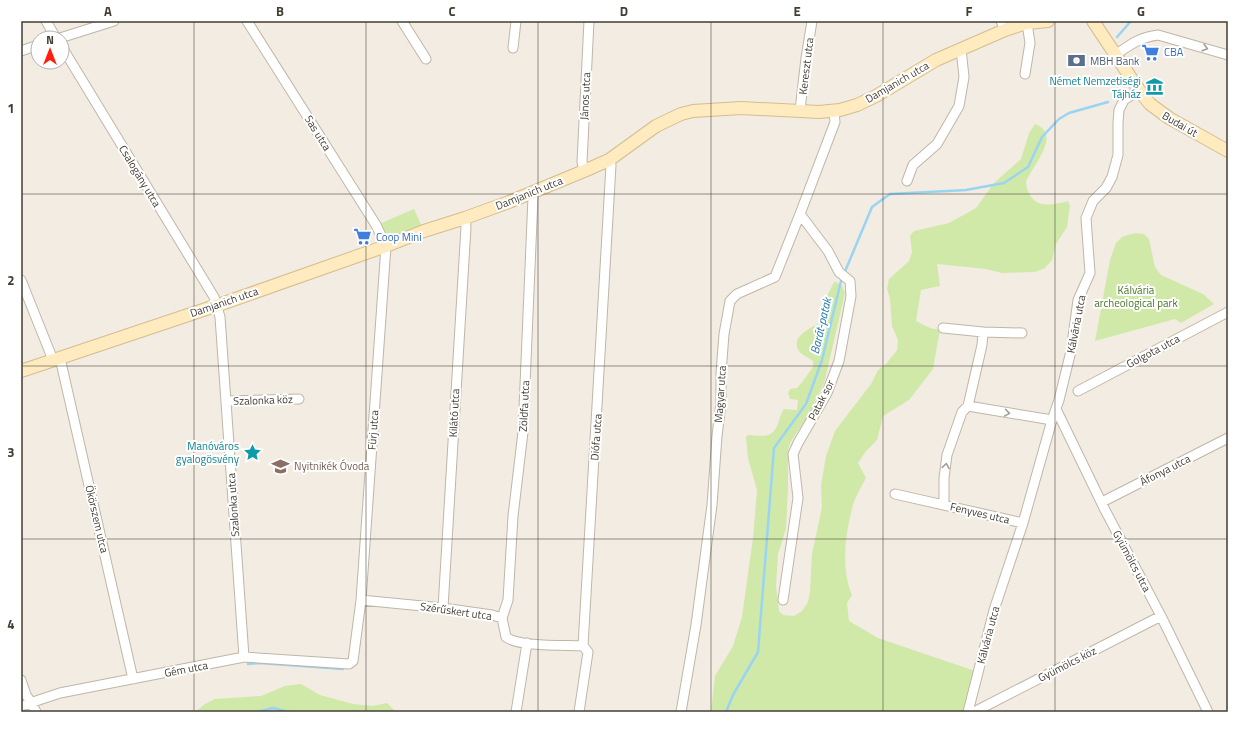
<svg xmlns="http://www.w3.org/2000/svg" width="1249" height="733" viewBox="0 0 1249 733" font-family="'Titillium Web',sans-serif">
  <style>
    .green { fill: #d0e9a8 }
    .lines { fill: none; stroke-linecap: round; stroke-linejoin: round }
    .stream { stroke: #9ad4f3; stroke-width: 2.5 }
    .street-casing { stroke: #c0b6a7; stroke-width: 11 }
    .secondary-casing { stroke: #d4be8f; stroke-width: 14 }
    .street { stroke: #fff; stroke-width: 9 }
    .secondary { stroke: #ffebbf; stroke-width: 12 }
    .oneway { stroke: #a19e98 }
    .grid { fill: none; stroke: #433c32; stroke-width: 1; stroke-opacity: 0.55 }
    .labels { text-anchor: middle; stroke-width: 4; stroke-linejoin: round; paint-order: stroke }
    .shop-label { font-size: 11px; fill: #366cbe; stroke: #fff; text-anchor: start }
    .service-label { font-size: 11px; fill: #4e5e75; stroke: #fff; text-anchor: start }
    .street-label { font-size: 11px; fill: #433c32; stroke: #fff }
    .culture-label { font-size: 11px; fill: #0d838f; stroke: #fff; text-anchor: end }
    .park-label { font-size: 11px; fill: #497724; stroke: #fff }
    .education-label { font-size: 11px; fill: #785e54; stroke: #fff; text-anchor: start }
    .water-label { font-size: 12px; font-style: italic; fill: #277cab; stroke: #fff }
    .neatline { fill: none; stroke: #433c32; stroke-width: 1.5 }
    .grid-label { font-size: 13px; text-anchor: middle; font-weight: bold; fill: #433c32 }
  </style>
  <rect width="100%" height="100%" fill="#f2ece2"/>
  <path class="green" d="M1035,124C1063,134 1032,166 1026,182C1029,208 1048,207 1068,201L1070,206L1067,227L1056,244L1052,260L1045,268L1035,272L1002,273L986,269L937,264L940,286L921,290L916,321L930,328L940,330L933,369L909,400L883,416L877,440L866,451L858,463L866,478C861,488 854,498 852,509C845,536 841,569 852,595L847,603L849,621L878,638L975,671L963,712H711L715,676L733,646L742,617L753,538L757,490L748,458L746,437L748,435C765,436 773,439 779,421C780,417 781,413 784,409L797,410L798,400L790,399L788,393L790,389L797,388L803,381L813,367V361C809,358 802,355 799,351C790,337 809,329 819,323L826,298L834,282H836L842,286L845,293L824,384L807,417L790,443L788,451V489L786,529L778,554L776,586L779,611L783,615L794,616L802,611L808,602L810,591L812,554L822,507L821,485L826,456L835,431L871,384L878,370L886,364L897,350L898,340L892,326L890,299L887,289L889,279L909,261L912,252L910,236L914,231L949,223L976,208L994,183L1021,159L1029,133Z
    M414,209L424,231L386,246L377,225Z
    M1135,233L1144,234L1149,239L1155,267L1161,275L1203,294L1214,304L1181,323L1175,319L1095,341L1110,260L1116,243L1122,237Z
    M301,684L320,695L353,704L372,706L387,703L396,712H195L205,704L215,699L261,696L285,686Z"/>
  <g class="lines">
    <path class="stream" d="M1117,37L1131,21
      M248,664L259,663L343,669
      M257,712L273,708L289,712
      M726,712L733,695L758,652L774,448L806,404L822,360L841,281L872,207L890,194L966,190L1004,183L1028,167L1042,137L1059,119L1069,113L1108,102"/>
    <defs>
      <path id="street" d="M46,21L56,38
        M402,21L426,59
        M1001,21L1005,30
        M60,38L114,21
        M62,47L214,297L220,317L244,657
        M513,48L516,21
        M21,51L38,45
        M1115,55C1130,45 1140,37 1158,35L1228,55
        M1025,74L1030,43L1027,23
        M800,110L806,58L812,21
        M584,171L582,162L589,21
        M907,181L913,165L937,144L959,106L964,77L961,49
        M532,192L533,197L523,432L513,516L508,600L502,618L506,637C519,647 565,645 583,646
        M21,280L53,360
        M943,328L983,332L982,345L968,406L962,412L947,455L944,478V505
        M983,332L1022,333
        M60,358L133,679
        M1078,391L1228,312
        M226,401L299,399
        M968,406L1052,420
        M1056,409L1105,510L1161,616L1208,712
        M895,494L1023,523
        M1102,502L1228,438
        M361,600L443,608L492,615L502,618
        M783,600L798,498L793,454L798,443L827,393L839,361L851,296L850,281L839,272L828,251L800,214
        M443,608L466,227L465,218
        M21,680L26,695L31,702L36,712
        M21,706L60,693L244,657L349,664L353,661L361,600L386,246L376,225L247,21
        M516,712L527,643
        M579,712L588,652L583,646L611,165L609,160
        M681,712L696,625L712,505L717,436L721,403V373L724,334L730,301L737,294L775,277L800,214L835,122L834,112
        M968,712L994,610L1023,523L1052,420L1059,400L1071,351L1078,300L1090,273L1086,218L1093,201L1106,188L1112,177L1118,155V123L1119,110L1124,100L1139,90
        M974,712L1161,616"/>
      <path id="secondary" d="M1093,21L1139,90L1150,104L1169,118L1228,151
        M1027,23L1048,21
        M21,371L227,302L386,246L424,231L465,218L509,202L584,171L609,160L656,126L681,114L693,111L741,108L819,112L840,110L857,105L876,96L936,60L1005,30L1032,21"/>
    </defs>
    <use href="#street" class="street-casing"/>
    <use href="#secondary" class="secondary-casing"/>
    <use href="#street" class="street"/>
    <use href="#secondary" class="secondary"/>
  </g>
  <defs><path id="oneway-chevron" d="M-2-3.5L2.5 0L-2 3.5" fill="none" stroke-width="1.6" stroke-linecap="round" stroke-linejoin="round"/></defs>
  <g class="oneway">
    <use href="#oneway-chevron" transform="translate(1205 48) rotate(16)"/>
    <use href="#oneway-chevron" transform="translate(1007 413) rotate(9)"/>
    <use href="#oneway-chevron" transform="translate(946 466) rotate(-81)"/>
  </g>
  <path class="grid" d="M194,21V712M366,21V712M538,21V712M711,21V712M883,21V712M1055,21V712M21,194H1228M21,366H1228M21,539H1228"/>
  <defs>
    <symbol id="supermarket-bare" viewBox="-9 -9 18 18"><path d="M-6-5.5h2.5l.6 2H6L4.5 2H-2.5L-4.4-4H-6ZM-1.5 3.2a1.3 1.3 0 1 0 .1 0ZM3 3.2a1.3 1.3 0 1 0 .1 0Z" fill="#3f7fe0" stroke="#fff" stroke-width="2.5" paint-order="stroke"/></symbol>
    <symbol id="bank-bare" viewBox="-9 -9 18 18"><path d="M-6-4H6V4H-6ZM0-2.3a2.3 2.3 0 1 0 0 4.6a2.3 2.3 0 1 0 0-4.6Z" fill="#5c6f8a" stroke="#fff" stroke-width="2.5" paint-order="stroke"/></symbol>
    <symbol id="museum-bare" viewBox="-9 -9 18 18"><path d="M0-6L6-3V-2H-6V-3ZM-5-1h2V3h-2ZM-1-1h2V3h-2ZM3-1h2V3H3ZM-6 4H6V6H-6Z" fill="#0f9aa8" stroke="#fff" stroke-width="2.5" paint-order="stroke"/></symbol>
    <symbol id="sight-bare" viewBox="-9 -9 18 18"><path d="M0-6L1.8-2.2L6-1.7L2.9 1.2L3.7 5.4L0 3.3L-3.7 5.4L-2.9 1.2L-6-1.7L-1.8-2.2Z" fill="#0f9aa8" stroke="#fff" stroke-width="2.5" paint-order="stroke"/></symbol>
    <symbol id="school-bare" viewBox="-9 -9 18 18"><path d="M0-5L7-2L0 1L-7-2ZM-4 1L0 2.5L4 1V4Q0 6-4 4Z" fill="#8d6e63" stroke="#fff" stroke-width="2.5" paint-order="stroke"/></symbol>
  </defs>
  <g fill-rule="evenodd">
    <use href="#supermarket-bare" x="1138" y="40" width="25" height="25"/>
    <use href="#bank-bare" x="1064" y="48" width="25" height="25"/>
    <use href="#museum-bare" x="1142" y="74" width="25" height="25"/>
    <use href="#supermarket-bare" x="350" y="224" width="25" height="25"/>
    <use href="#sight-bare" x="240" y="440" width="25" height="25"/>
    <use href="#school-bare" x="268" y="454" width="25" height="25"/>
  </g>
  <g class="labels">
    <g class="shop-label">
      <text x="1164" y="56">CBA</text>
      <text x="376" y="241">Coop Mini</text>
    </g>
    <g class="service-label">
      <text x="1090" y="65">MBH Bank</text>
    </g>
    <g class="street-label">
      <text transform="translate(806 66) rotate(-83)" y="4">Kereszt utca</text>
      <text transform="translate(897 82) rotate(-30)" y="4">Damjanich utca</text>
      <text transform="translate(585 96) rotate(-87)" y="4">János utca</text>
      <text transform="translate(1180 124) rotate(30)" y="4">Budai út</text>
      <text transform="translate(318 133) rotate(58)" y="4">Sas utca</text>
      <text transform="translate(140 176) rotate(59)" y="4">Csalogány utca</text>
      <text transform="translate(529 193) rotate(-22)" y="4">Damjanich utca</text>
      <text transform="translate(224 302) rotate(-19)" y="4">Damjanich utca</text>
      <text transform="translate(1076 324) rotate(-79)" y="4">Kálvária utca</text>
      <text transform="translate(1153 351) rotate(-28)" y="4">Golgota utca</text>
      <text transform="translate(720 394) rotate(-86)" y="4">Magyar utca</text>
      <text transform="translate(263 400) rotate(-2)" y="4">Szalonka köz</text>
      <text transform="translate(821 400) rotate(-63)" y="4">Patak sor</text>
      <text transform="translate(524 406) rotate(-87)" y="4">Zöldfa utca</text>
      <text transform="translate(454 413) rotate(-87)" y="4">Kilátó utca</text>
      <text transform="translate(373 430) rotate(-86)" y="4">Fürj utca</text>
      <text transform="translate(596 437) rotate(-86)" y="4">Diófa utca</text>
      <text transform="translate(1165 470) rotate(-27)" y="4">Áfonya utca</text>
      <text transform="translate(233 505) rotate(-94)" y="4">Szalonka utca</text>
      <text transform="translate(980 513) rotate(13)" y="4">Fenyves utca</text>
      <text transform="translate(97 519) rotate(77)" y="4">Ökörszem utca</text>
      <text transform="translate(1132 561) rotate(62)" y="4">Gyümölcs utca</text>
      <text transform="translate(456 611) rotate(8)" y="4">Szérűskert utca</text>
      <text transform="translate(988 635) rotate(-75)" y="4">Kálvária utca</text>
      <text transform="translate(1067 664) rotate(-27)" y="4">Gyümölcs köz</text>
      <text transform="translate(186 669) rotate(-11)" y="4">Gém utca</text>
    </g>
    <g class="culture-label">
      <text x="1141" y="85">Német Nemzetiségi<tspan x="1141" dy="13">Tájház</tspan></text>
      <text x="239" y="450">Manóváros<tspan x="239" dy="13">gyalogösvény</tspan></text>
    </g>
    <g class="park-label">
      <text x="1136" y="294">Kálvária<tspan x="1136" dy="13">archeological park</tspan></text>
    </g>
    <g class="education-label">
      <text x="294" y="470">Nyitnikék Óvoda</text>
    </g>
    <g class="water-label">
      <text transform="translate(821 326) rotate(-77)" y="4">Barát-patak</text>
    </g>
  </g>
  <rect width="1249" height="733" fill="none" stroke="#ffffff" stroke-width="44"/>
  <g transform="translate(50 50)"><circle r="19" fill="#ffffff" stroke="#b4b1ad"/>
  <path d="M0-3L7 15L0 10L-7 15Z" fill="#ff200c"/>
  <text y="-6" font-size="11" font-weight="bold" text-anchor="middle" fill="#433c32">N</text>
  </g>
  <rect x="22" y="22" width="1205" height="689" class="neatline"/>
  <g class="grid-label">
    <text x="108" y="16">A</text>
    <text x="280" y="16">B</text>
    <text x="452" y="16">C</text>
    <text x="624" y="16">D</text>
    <text x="797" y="16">E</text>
    <text x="969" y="16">F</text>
    <text x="1141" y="16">G</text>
    <text x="11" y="113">1</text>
    <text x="11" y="285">2</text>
    <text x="11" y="457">3</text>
    <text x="11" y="629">4</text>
  </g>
</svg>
